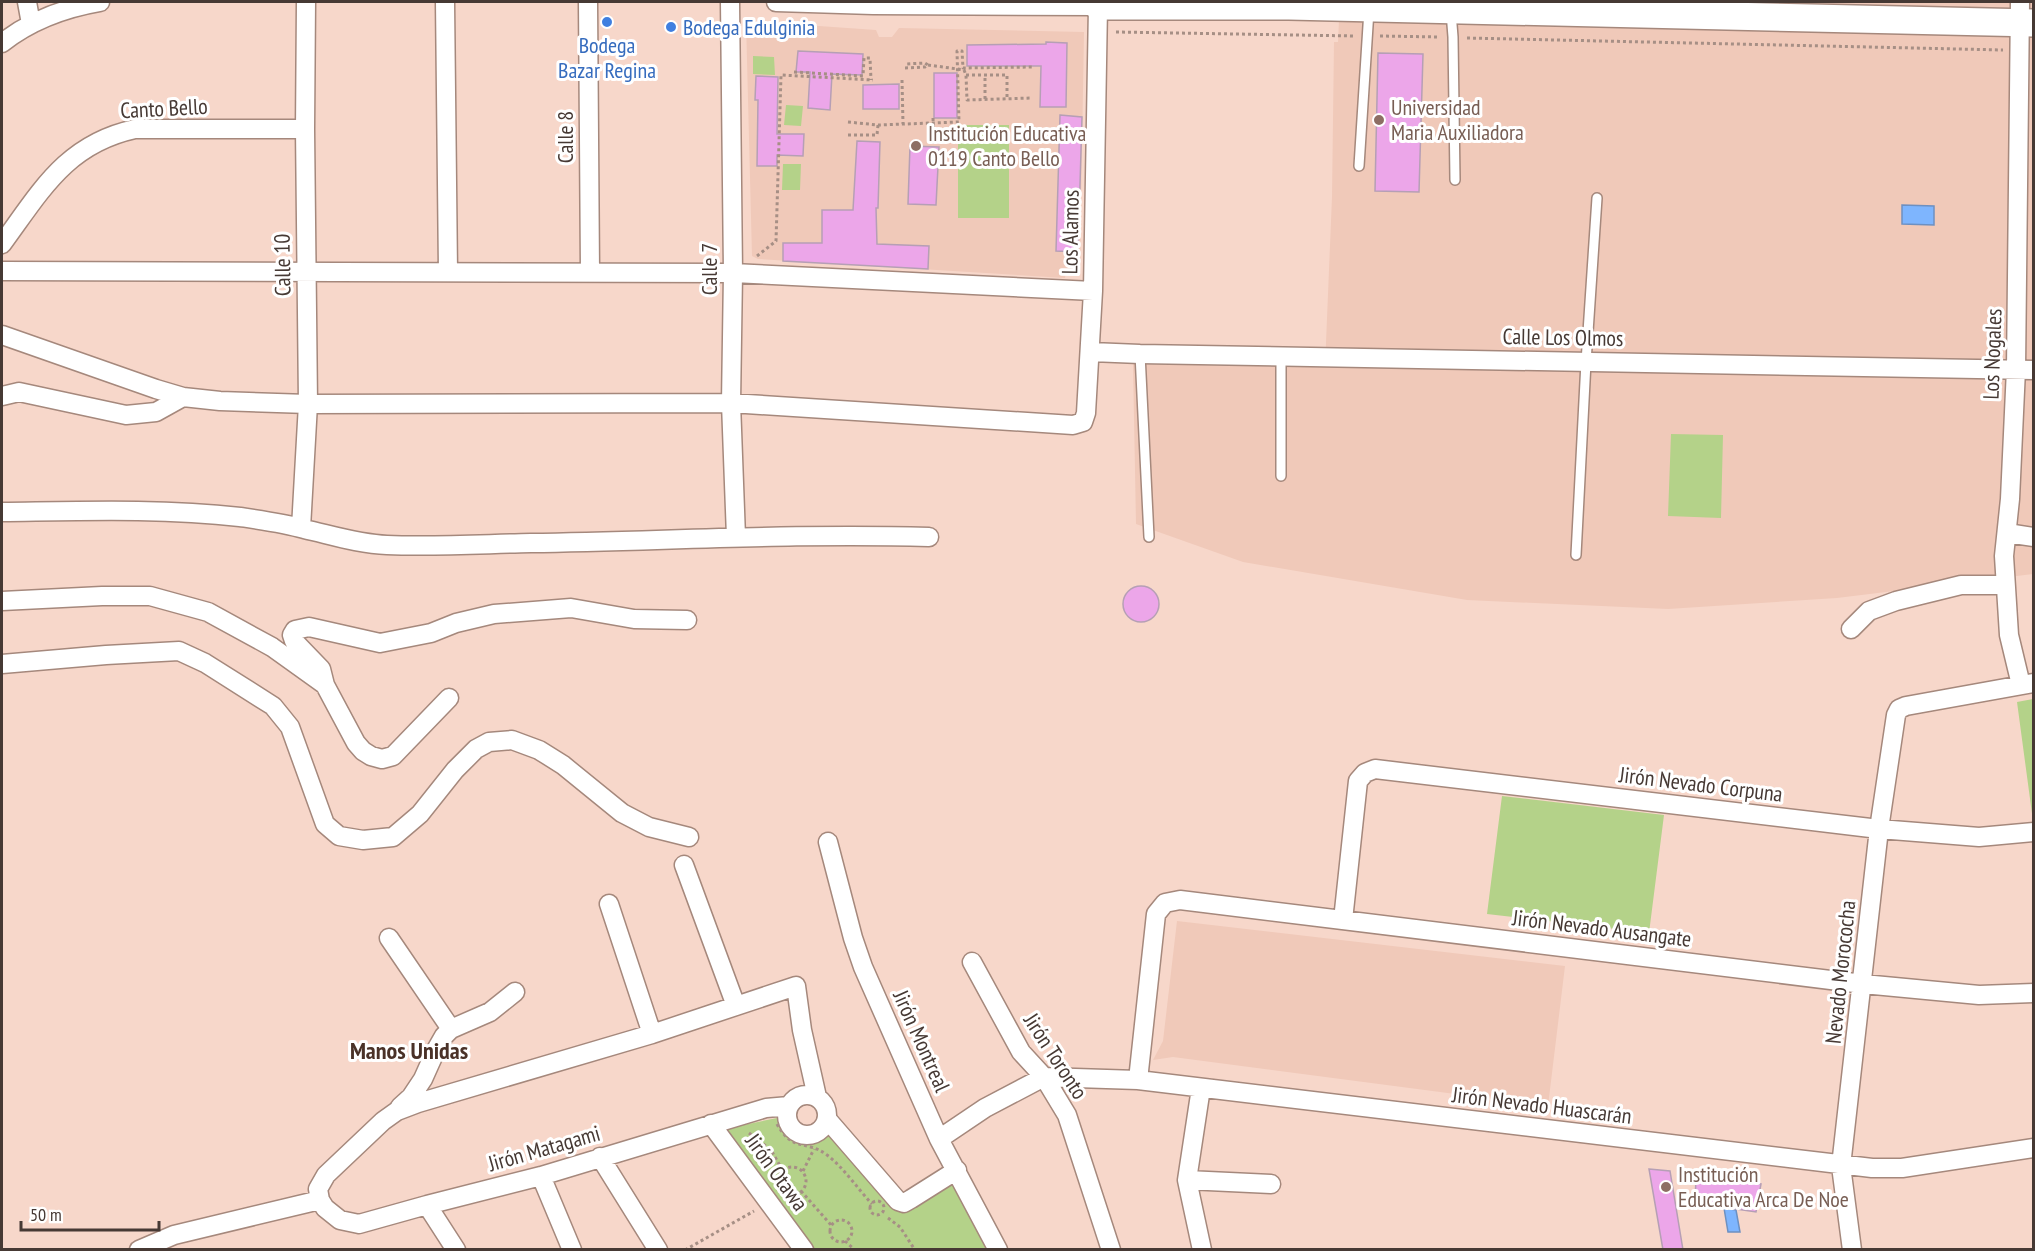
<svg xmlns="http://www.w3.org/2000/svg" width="2035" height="1251" viewBox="0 0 2035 1251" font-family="'PT Sans Narrow',sans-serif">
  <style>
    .built { fill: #f0c9b9 }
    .green { fill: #b4d289 }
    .water { fill: #7eb5fe; stroke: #6d90c1; stroke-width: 1.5 }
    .building { fill: #eca6e9; stroke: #b69fb5; stroke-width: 1.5 }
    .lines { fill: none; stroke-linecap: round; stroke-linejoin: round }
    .lane-casing { stroke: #a5887c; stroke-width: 12 }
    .street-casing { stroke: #a5887c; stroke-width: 21 }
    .secondary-casing { stroke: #a5887c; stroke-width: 30 }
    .path { stroke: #a68f85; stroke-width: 3; stroke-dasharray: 3 3; stroke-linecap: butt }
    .lane { stroke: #fff; stroke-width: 9 }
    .street { stroke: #fff; stroke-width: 18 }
    .secondary { stroke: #fff; stroke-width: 27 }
    .shop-dot { fill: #3f7fe0; stroke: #fff; stroke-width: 2 }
    .education-dot { fill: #8d6e63; stroke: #fff; stroke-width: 2 }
    .labels { text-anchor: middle; stroke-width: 6; stroke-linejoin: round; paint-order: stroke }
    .shop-label { font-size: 22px; fill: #366cbe; stroke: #fff; text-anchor: start }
    .education-label { font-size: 22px; fill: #785e54; stroke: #fff; text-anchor: start }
    .street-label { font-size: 22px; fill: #463934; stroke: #fff }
    .neighbourhood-label { font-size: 24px; font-weight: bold; fill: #4a3127; stroke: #fff }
  </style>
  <rect width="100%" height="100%" fill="#f7d7ca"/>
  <path class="built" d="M1087,2H2033V574L1837,598L1668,609L1467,600L1243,562L1136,524L1133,364L1325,367L1332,197L1334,42H1338L1339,20Z
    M746,21L876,30L879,37H892L899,28L1084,32L1080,264L1066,271L1065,278L758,259L752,256Z
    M1177,921L1565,966L1548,1106L1173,1057L1153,1060L1163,1041Z"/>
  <path class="green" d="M753,56L774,57L775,75L753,74Z
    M786,105L803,106L801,126L784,125Z
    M958,125H1009V218H958Z
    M783,164H801L800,190H782Z
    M1671,434L1723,435L1721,518L1668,516Z
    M2033,699L2034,821H2033L2017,702Z
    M1502,796L1664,815L1649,933L1487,914Z
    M777,1118C800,1145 796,1152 832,1134L897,1206L954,1179L991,1249H814L724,1129Z"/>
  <path class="water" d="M1902,205L1934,206V225L1902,224Z
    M1724,1208L1736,1210L1740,1232H1728Z"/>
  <path class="building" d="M1046,42L1067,43L1066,107H1040L1041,66H967V45L1046,44Z
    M798,51L863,54L862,75L832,74L830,110L808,108L810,72H796Z
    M1378,53L1423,54L1419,192L1375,191Z
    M934,73H957V118H934Z
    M756,76L778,77L777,134H804L803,156L777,155V166H757L758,100H755Z
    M899,84V109H863V85Z
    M1060,115L1082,117L1078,252L1056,251Z
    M857,141L880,142L878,208H876L877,244L929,246L928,269L783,261V243H822V210H853Z
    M910,146L939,147L936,205L908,204Z
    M1123 604a18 18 0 1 1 36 0a18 18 0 1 1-36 0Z
    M1649,1169L1670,1171L1683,1250H1663Z
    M1696,1177L1761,1184L1756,1212L1695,1203Z"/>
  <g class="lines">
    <defs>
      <path id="lane" d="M1451,12L1453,37L1455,180
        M1359,166L1369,10
        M1140,354L1149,537
        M1281,476V357
        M1576,555L1586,362L1597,198"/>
      <path id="street" d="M27,2L31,24
        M445,2L448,272
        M588,2L590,272
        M730,2L733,273L731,403L736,537
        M2020,2L2016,369L2010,499L2004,556L2009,635L2021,685
        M2,43C30,21 65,8 100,2
        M2,244C41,191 66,144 135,129H305
        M2,271L733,273L1093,291
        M2,335L156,389L183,397L220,401L308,404L731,403L1073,425L1083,422L1086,413L1093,291L1098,6L873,5L776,2
        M1091,352L1140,354L2034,370
        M2,396L19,392L126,415L156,412L183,397
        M2,512C81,511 161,508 240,517C261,520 284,523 304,529C331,535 359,544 387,545C435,547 483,544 531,543C664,541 796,533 929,537
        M301,528L308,404L305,129L306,2
        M2007,533L2034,537
        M2,601L102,596H150L208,612L272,647L325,685L356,743L363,751L371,756L382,759L393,756L449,698
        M1851,629L1869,611L1896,601L1961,585H2005
        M2,664L106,655L179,651L205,663L273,706L290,727L325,824L339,836L363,840L393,837L420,814L455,770L476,749L489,742L512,740L539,750L563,765L622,813L649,827L689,837
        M325,685L321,669L294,641L292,635L295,630L309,627L380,643L431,633L456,623L494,614L571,608L634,619L687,620
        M828,842L853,938L863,967L939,1139L998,1250
        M684,865L736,1006
        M609,904L652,1034
        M1343,920L1358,781L1365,773L1375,769L1879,829L1979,837L2034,832
        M389,938L451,1029
        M972,962L1021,1052L1044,1077L1067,1115L1111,1250
        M1138,1080L1156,914L1165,903L1180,900L1863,984L1979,995L2034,993
        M1201,1088L1187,1180L1202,1250
        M787 1115a20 20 0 1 1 40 0a20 20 0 1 1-40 0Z
        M789,1106L766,1108L541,1176L427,1205L359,1224L340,1220L325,1208L320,1200L318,1189L326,1175L383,1121L397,1111L418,1103L652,1034L796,986L802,1030L817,1097
        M400,1107L411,1097L423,1079L436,1050L444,1036L451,1029L490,1012L515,992
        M827,1119L898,1201L904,1203L911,1199L957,1170
        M711,1124L804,1250
        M939,1139L985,1108L1044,1077L1138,1080L1872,1168H1902L2034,1148
        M600,1157L658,1250
        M541,1176L572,1250
        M1187,1180L1271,1184
        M427,1205L456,1250
        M139,1250L174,1235L320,1200
        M1852,1250L1841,1166L1879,829L1896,715L1899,709L1906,706L2033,683"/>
      <path id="secondary" d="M1098,6H1289L2034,23"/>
    </defs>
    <use href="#lane" class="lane-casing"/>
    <use href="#street" class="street-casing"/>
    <use href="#secondary" class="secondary-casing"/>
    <path class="path" d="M1116,32L1355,36
      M1380,36L1439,37
      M1467,38L2003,50
      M928,65L965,70
      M905,68L925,67L928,65L925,63L905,64
      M964,70L966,75L967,100L1032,98
      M794,72L863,76L864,58H870L871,80
      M966,75H1007V98
      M902,80L903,124
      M985,99V75
      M933,118L934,144
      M848,122L878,125L959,122L957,51H962L963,68L1032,67
      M848,135H877L878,125
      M757,256L776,241L781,75L873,80
      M777,1124C793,1153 806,1139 827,1155C843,1167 858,1189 872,1204
      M749,1133L771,1150L783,1171
      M778 1181a14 14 0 1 1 28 0a14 14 0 1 1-28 0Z
      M803,1171L814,1149
      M801,1191L832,1226
      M870 1208a7 7 0 1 1 14 0a7 7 0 1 1-14 0Z
      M888,1218L900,1227L915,1250
      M830 1231a11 11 0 1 1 22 0a11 11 0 1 1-22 0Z
      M845,1241L855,1250
      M685,1250L754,1211"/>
    <use href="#lane" class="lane"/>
    <use href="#street" class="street"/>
    <use href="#secondary" class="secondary"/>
  </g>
  <g class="shop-dot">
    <circle cx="607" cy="22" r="6"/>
    <circle cx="671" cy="27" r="6"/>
  </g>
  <g class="education-dot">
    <circle cx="1379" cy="120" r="6"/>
    <circle cx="916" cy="146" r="6"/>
    <circle cx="1666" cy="1187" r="6"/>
  </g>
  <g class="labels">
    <g class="shop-label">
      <text x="683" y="35">Bodega Edulginia</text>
      <text x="607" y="53" text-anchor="middle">Bodega<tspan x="607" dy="25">Bazar Regina</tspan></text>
    </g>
    <g class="education-label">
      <text x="1391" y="115">Universidad<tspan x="1391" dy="25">Maria Auxiliadora</tspan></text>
      <text x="928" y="141">Institución Educativa<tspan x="928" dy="25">0119 Canto Bello</tspan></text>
      <text x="1678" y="1182">Institución<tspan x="1678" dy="25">Educativa Arca De Noe</tspan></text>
    </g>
    <g class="street-label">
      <text transform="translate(164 108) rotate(-3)" y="8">Canto Bello</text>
      <text transform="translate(565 137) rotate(-90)" y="8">Calle 8</text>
      <text transform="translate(1070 232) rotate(-89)" y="8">Los Alamos</text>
      <text transform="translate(282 265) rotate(-91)" y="8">Calle 10</text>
      <text transform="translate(709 269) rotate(-90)" y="8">Calle 7</text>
      <text transform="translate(1563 337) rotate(1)" y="8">Calle Los Olmos</text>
      <text transform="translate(1992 354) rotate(-88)" y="8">Los Nogales</text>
      <text transform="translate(1701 784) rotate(7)" y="8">Jirón Nevado Corpuna</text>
      <text transform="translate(1602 928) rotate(7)" y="8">Jirón Nevado Ausangate</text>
      <text transform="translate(1840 972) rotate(-84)" y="8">Nevado Morococha</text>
      <text transform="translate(922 1041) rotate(66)" y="8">Jirón Montreal</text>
      <text transform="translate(1056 1056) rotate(57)" y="8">Jirón Toronto</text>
      <text transform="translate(1542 1105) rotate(7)" y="8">Jirón Nevado Huascarán</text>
      <text transform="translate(544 1148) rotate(-16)" y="8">Jirón Matagami</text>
      <text transform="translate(777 1172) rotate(54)" y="8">Jirón Otawa</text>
    </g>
    <g class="neighbourhood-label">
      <text x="409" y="1059">Manos Unidas</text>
    </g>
  </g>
  <rect width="2035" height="1251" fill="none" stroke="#463934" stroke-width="6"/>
  <path d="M21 1221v9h138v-9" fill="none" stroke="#463934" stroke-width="3"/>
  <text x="30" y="1221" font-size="18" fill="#463934" stroke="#ffffff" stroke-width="4.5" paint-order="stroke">50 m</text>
</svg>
